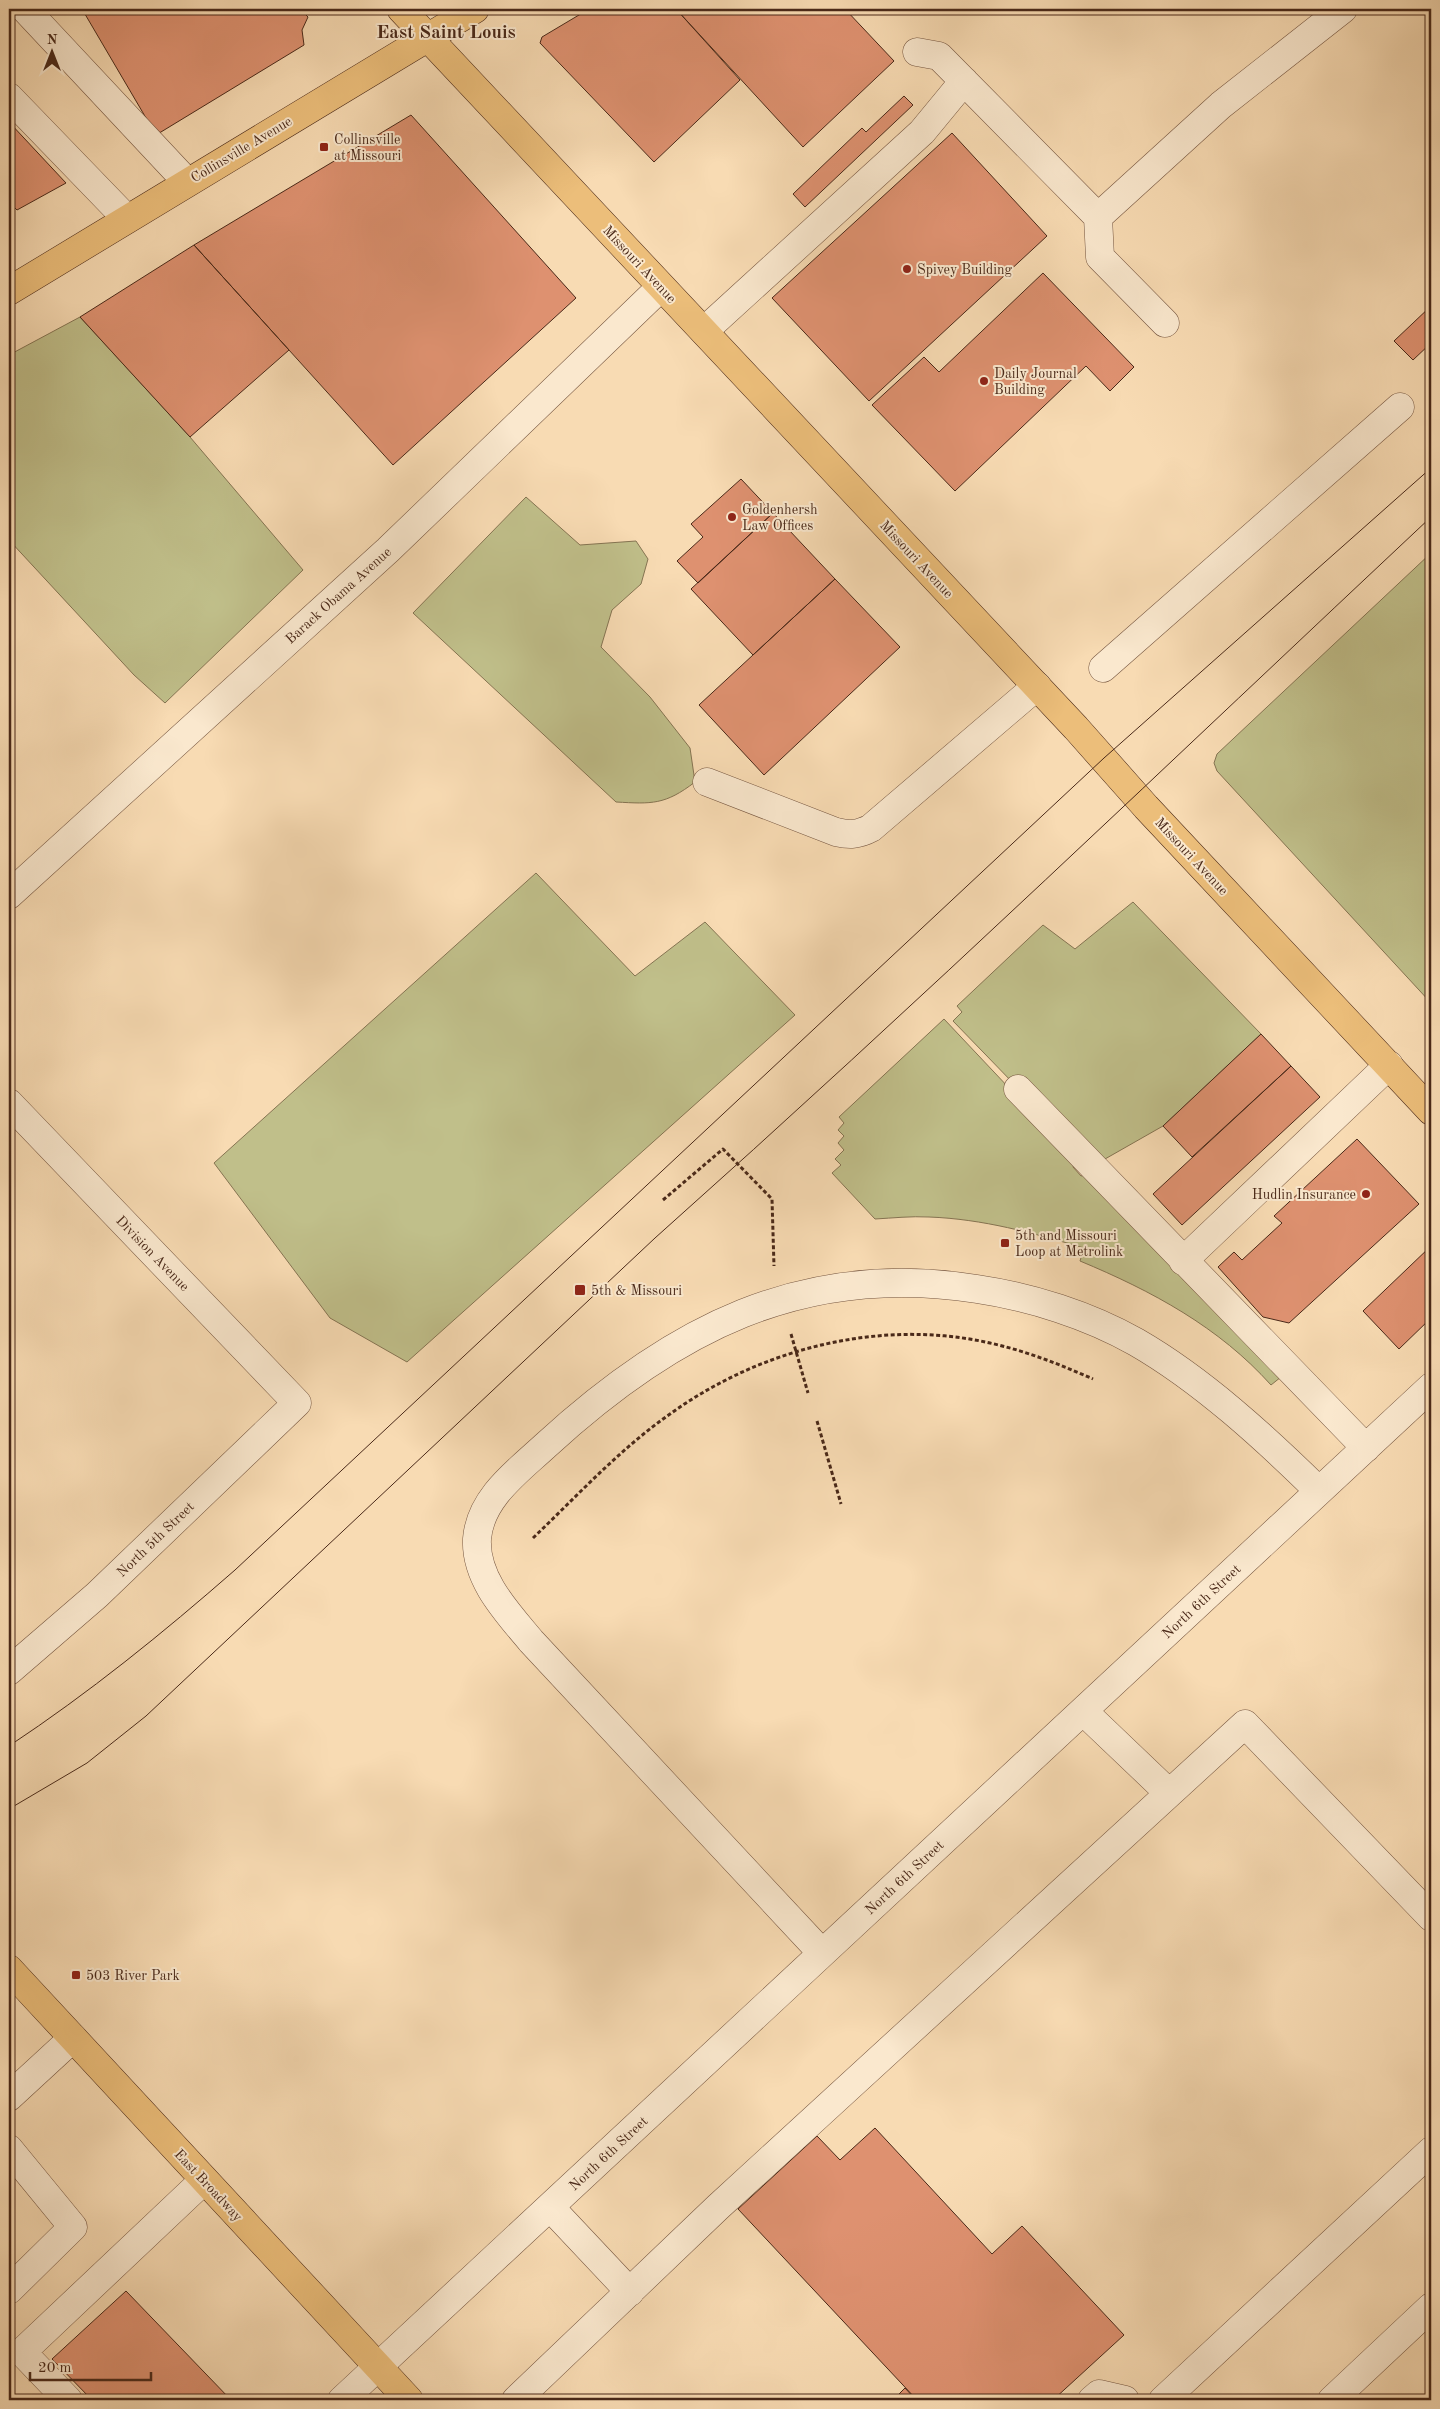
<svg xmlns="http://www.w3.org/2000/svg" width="1440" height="2409" viewBox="0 0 1440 2409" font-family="'Old Standard TT',serif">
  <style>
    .green { fill: #c0bf8a; stroke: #857452 }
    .building { fill: #de9170; stroke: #4a2919 }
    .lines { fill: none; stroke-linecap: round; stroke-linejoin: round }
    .minor-casing { stroke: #765640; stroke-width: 29 }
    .major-casing { stroke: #4a2919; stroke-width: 29 }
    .path { stroke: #4a2919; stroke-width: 3; stroke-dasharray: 4 2.5; stroke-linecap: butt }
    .minor { stroke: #fae8ce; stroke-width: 28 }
    .major { stroke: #ecbe7a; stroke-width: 28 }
    .tram { stroke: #4a2919; stroke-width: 1 }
    .poi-dot { fill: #8f2418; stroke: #fae8ce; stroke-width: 2 }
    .labels { text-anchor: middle; stroke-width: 4; stroke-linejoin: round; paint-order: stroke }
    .poi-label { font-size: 14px; fill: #4a2919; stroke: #fae8ce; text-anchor: start }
    .street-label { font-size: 14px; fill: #4a2919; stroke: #fae8ce }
    .district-label { font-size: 19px; font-weight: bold; fill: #4a2919; stroke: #fae8ce }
  </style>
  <rect width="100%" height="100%" fill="#f8dbb3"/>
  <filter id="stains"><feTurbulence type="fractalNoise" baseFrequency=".004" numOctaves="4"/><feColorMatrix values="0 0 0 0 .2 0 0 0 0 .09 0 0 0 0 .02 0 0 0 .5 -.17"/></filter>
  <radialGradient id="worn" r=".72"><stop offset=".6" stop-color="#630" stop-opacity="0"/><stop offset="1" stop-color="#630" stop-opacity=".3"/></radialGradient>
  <path class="green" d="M80,317L190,437L303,570L165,703L134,675L9,540V355Z
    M526,497L580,545L636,541L648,559L641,584L612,610L601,647L650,697L690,748L695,782C665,805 652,804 616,802L413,613Z
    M1431,553V1003L1217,771L1214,763L1217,754Z
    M536,873L635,976L705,922L795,1015L407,1362L330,1318L214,1163Z
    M1133,902L1261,1034L1163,1126L1105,1159L1022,1078L1015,1085L953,1021L962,1012L957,1006L1043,925L1075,949Z
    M944,1019L1076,1159L1073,1167L1081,1176L1089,1174L1281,1377L1271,1385C1219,1327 1152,1291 1080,1261L1084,1248C1033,1233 983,1219 929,1217C911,1216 893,1218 875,1219L832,1173L841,1165L835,1159L844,1150L838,1143L844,1136L838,1130L844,1123L839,1117Z"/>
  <path class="building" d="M82,9H300L308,17L302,30L304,45L156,135Z
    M589,9H676L740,80L654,162L540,43L542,37Z
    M676,9H845L894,61L803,147Z
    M904,96L913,105L805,207L793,194L862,128L866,132Z
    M411,115L576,298L393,465L194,245Z
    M9,122L66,183L17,210L9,202Z
    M952,133L1047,236L869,401L772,298Z
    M194,245L289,350L190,437L80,317Z
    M1043,273L1134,367L1110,391L1086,366L955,491L872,405L924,357L939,372Z
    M1431,306V343L1413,360L1394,341Z
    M741,479L773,513L698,583L677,561L703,537L691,524Z
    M773,513L835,579L753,655L691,589Z
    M835,579L900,647L764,775L699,705Z
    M1261,1034L1291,1066L1192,1157L1163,1126Z
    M1291,1066L1320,1097L1182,1225L1153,1194Z
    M1357,1139L1419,1204L1289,1323L1263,1317L1218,1267L1234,1252L1242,1260L1282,1223L1274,1216Z
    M1431,1246V1318L1399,1349L1363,1311Z
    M875,2128L992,2254L1022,2226L1124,2335L1053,2400H917L738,2209L817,2136L840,2160Z
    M126,2291L231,2400H92L52,2359Z
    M905,2388L916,2400H893Z"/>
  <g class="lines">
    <defs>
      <path id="minor" d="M25,9L187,182
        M917,52L939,56L1098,217L1100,257L1165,323
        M9,97L127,219
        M1098,217L1221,105L1343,9
        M704,331L922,132L964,81
        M1103,668L1400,407
        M707,782L836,832C849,835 858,835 871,828L1037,686
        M9,895L388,550L661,287
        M1018,1089L1366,1448
        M9,1103L297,1403L97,1595L9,1671
        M1183,1261L1389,1065
        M1083,1711L1169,1793
        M822,1953L531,1641C507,1612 475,1579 477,1539C480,1498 518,1471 545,1446C671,1330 802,1261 977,1289C1031,1297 1088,1315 1136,1342C1202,1380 1265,1438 1319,1491
        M9,2097L73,2038
        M9,2149L73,2227L9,2290
        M550,2207L630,2292
        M68,2400L22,2352L204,2180
        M342,2400L1431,1387
        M516,2400L718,2207L1245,1724L1431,1917
        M1092,2400L1099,2394L1125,2400
        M1163,2400L1431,2151
        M1332,2400L1431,2307"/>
      <path id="major" d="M401,9L1076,728L1146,807L1431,1111
        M9,291L475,9
        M9,1969L409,2400"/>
    </defs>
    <use href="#minor" class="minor-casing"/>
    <use href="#major" class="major-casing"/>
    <path class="path" d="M663,1200L723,1149L772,1199L774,1266
      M791,1334L808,1393
      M817,1421L841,1504
      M533,1538C577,1496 620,1449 670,1414C760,1349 880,1318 990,1343C1026,1351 1059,1364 1093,1379"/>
    <use href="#minor" class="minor"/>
    <use href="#major" class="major"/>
    <path class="tram" d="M9,1746C89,1693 163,1633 235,1570L1104,758L1431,468
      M9,1809L87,1763L146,1716L655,1238C919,1003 1174,758 1431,517"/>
  </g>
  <g class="poi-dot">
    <rect x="319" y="142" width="10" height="10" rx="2.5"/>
    <circle cx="907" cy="269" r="5"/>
    <circle cx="984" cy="381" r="5"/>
    <circle cx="732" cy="517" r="5"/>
    <circle cx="1366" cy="1194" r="5"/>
    <rect x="1000" y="1238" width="10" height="10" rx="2.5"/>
    <rect x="574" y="1284" width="12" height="12" rx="2.5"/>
    <rect x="71" y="1970" width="10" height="10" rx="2.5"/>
  </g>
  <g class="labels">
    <g class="poi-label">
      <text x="334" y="144">Collinsville<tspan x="334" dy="16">at Missouri</tspan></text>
      <text x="917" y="274">Spivey Building</text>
      <text x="994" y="378">Daily Journal<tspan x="994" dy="16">Building</tspan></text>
      <text x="742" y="514">Goldenhersh<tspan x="742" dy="16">Law Offices</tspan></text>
      <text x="1356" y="1199" text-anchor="end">Hudlin Insurance</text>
      <text x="1015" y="1240">5th and Missouri<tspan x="1015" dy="16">Loop at Metrolink</tspan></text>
      <text x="591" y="1295">5th &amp; Missouri</text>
      <text x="86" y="1980">503 River Park</text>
    </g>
    <g class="street-label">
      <text transform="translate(241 149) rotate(-31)" y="5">Collinsville Avenue</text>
      <text transform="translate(640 264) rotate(47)" y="5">Missouri Avenue</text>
      <text transform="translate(917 559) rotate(47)" y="5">Missouri Avenue</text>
      <text transform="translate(338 595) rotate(-42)" y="5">Barack Obama Avenue</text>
      <text transform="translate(1192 856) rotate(47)" y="5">Missouri Avenue</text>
      <text transform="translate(153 1253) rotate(46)" y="5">Division Avenue</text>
      <text transform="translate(155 1539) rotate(-44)" y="5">North 5th Street</text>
      <text transform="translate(1201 1601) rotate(-43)" y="5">North 6th Street</text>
      <text transform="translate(904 1877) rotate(-43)" y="5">North 6th Street</text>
      <text transform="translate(608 2153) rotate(-43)" y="5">North 6th Street</text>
      <text transform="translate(209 2185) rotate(47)" y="5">East Broadway</text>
    </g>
    <g class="district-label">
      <text x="446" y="38">East Saint Louis</text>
    </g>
  </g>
  <rect width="1440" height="2409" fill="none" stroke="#f8dbb3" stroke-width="30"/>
  <rect x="10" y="10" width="1420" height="2389" fill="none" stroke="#4a2919" stroke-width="2.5"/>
  <rect x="15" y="15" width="1410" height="2379" fill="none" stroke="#4a2919"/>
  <g transform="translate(52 52)" stroke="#fae8ce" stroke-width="4" paint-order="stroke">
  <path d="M0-4L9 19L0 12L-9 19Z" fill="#4a2919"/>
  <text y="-8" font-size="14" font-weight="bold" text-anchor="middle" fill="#4a2919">N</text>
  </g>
  <path d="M30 2372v8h121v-8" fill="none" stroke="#4a2919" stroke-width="2.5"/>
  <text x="38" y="2372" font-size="15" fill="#4a2919" stroke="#fae8ce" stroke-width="4" paint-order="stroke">20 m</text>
  <rect width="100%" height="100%" filter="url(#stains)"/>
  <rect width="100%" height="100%" fill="url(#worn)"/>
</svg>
